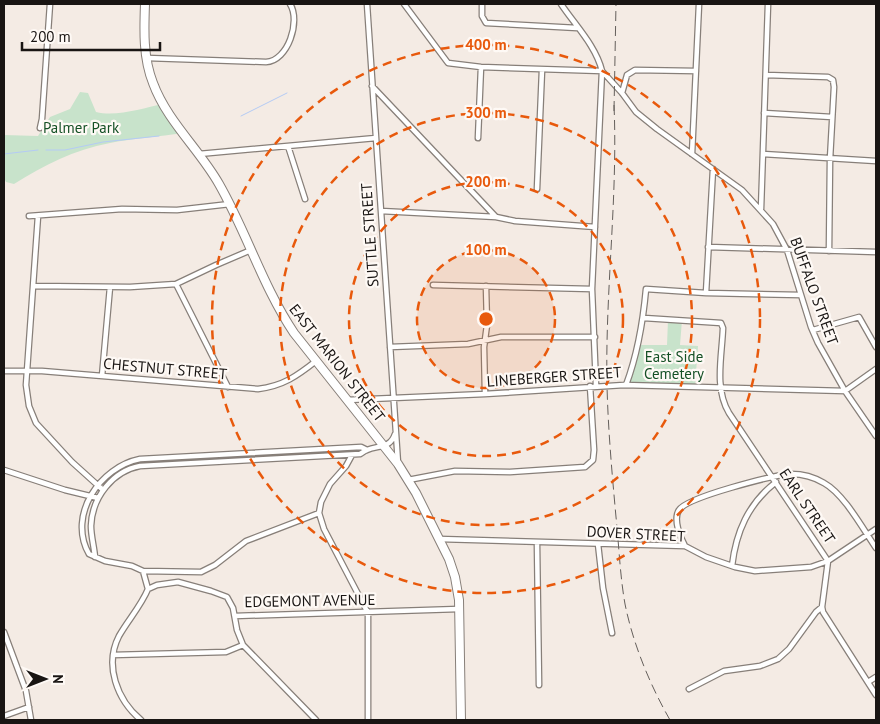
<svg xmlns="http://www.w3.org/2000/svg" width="880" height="724" viewBox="0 0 880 724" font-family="'PT Sans',sans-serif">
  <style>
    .green { fill: #c8e3cb }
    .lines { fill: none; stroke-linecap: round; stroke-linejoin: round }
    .stream { stroke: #b4cbf5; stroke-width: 1 }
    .street-casing { stroke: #877f79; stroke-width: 7 }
    .primary-casing { stroke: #877f79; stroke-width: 10 }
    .street { stroke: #fff; stroke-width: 4.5 }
    .primary { stroke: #fff; stroke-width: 8 }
    .rail { stroke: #645f5b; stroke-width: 1; stroke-dasharray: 10 5; stroke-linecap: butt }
    .ring { fill: none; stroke: #e8590c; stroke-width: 2.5; stroke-dasharray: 9 6 }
    .labels { text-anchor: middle; stroke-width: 4.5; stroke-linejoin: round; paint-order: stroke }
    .park-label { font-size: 15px; fill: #145025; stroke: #fef9f5 }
    .street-label { font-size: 15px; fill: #191513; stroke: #fef9f5 }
    .centre { fill: #e8590c; stroke: #fef9f5; stroke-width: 2.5 }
    .ring-label { font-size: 15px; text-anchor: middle; font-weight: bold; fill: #e8590c; stroke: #fef9f5; stroke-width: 4.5; stroke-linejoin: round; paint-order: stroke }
  </style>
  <rect width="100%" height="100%" fill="#f4ebe4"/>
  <path class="green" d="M80,92L88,93L96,112C117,117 143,108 163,104L183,133C159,137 134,138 110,143C73,150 45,165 14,184L6,182L4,178V135L38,136L50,117L70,109Z
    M668,320H682L680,345L698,346L695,386L626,385L639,345H667Z"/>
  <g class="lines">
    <path class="stream" d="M241,116L287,93
      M46,150H65L103,142L159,136
      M4,154L38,150"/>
    <defs>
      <path id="street" d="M367,4L398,463
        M404,4L448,63L481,67L602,71L622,93L636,112L657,129L742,190L773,224L787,250L811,327L818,343L845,391L876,436
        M482,4V16L486,23L577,28
        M561,4C575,25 596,46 602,71L592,289L596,385
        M147,58L266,62C288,61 301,21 290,4
        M766,75L828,77L833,80L834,87L830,159L829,251
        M372,86L496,217L515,221L595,227
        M622,93L627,75L635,70L696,71
        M764,113L832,117
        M40,128L42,119L50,4
        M478,138L481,67
        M288,146L305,199
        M199,154L376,138
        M692,154L699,4
        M763,154L876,161
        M537,189L542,70
        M761,209L768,4
        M381,211L496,217
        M29,216L122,209L177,210L230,204
        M38,216L26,385L29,406L36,423L72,462L103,490
        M708,247L876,252
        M176,284L228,387
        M433,285L592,289
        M33,286L130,287L176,284L216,265L251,250
        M706,293L713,169
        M644,318L721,323L723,328C722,356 714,388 729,413L828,561L822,607L823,612L876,695
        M813,330L859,317L876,347
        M390,347L468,344L501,337H595
        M4,371H42L258,389C283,386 297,376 316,361
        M102,376L110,287
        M626,385C638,353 643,322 646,289L706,293L801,295
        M485,394L484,347L487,325L486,286
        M347,400L485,394L624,385L845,391L876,369
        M352,455L346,466L330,484L321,502L319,513L324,529L368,613V720
        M4,470L65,490L98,498
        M408,480L455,471L510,472L585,467L593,460L594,450L590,386
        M319,513L246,541L215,565L201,572L143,571L132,566L105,561L89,554C67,515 100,467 140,459L361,447L367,450
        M439,539L685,546L706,557L735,567L755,571L811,567L828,561L876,529
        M537,543L539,685
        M598,544L603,588L612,633
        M685,546C680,537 673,519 679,510C687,497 774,475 791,474C803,474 814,477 824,483C844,494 863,529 876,548
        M95,557C94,546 91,536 91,526C92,497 113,471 140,466L360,454C362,453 364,451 367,450C378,445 390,449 395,434
        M732,566C736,532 748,504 776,482
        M148,589L157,585L178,582L211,591L227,597L233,608L237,630L243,645L316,720
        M235,616L459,609
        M4,632L26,691L31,720
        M113,655L226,652L243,645
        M868,682L876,677
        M689,689L724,671L760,666L778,659L789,649L816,612L822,607
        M4,716L29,707
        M141,720C117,700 104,665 119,636C128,620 141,606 148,589L143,571"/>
      <path id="primary" d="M145,4C144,30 143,58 153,83C167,121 199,149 219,184C247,233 263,287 294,333L398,464L416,493L449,559L455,577L459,600L461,720"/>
    </defs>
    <use href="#street" class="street-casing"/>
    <use href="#primary" class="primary-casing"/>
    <use href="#street" class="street"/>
    <use href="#primary" class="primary"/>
    <path class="rail" d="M614,105C618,198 605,292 607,385C608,429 612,473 616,517C619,546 620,576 625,604C633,644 650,685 670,720
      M614,111L616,4"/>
  </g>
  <circle cx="486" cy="319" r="69" fill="#e8590c" fill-opacity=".12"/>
  <g class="ring">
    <circle cx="486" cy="319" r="69"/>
    <circle cx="486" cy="319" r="137"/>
    <circle cx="486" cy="319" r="206"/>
    <circle cx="486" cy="319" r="274"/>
  </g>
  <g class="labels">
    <g class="park-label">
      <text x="81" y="133">Palmer Park</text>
      <text x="674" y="362">East Side<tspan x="674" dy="17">Cemetery</tspan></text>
    </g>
    <g class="street-label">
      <text transform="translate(370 235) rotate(-94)" y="5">SUTTLE STREET</text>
      <text transform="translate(814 291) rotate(70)" y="5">BUFFALO STREET</text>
      <text transform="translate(337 363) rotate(52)" y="5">EAST MARION STREET</text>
      <text transform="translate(165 369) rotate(5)" y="5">CHESTNUT STREET</text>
      <text transform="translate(554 377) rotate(-4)" y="5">LINEBERGER STREET</text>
      <text transform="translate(807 506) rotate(56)" y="5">EARL STREET</text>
      <text transform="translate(636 534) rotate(3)" y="5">DOVER STREET</text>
      <text transform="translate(310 601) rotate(-1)" y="5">EDGEMONT AVENUE</text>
    </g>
  </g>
  <circle cx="486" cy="319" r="8" class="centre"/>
  <g class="ring-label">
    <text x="486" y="50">400 m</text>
    <text x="486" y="118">300 m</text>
    <text x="486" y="187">200 m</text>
    <text x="486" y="255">100 m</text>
  </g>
  <rect width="880" height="724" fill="none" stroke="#191513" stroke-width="10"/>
  <g transform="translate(45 679) rotate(90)" stroke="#fef9f5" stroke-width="4" paint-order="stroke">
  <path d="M0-4L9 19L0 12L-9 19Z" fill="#191513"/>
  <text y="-8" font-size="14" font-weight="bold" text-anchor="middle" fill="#191513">N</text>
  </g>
  <path d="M22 42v8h138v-8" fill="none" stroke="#191513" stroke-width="2.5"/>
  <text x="30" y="42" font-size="15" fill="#191513" stroke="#fef9f5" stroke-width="4" paint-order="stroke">200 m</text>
</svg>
